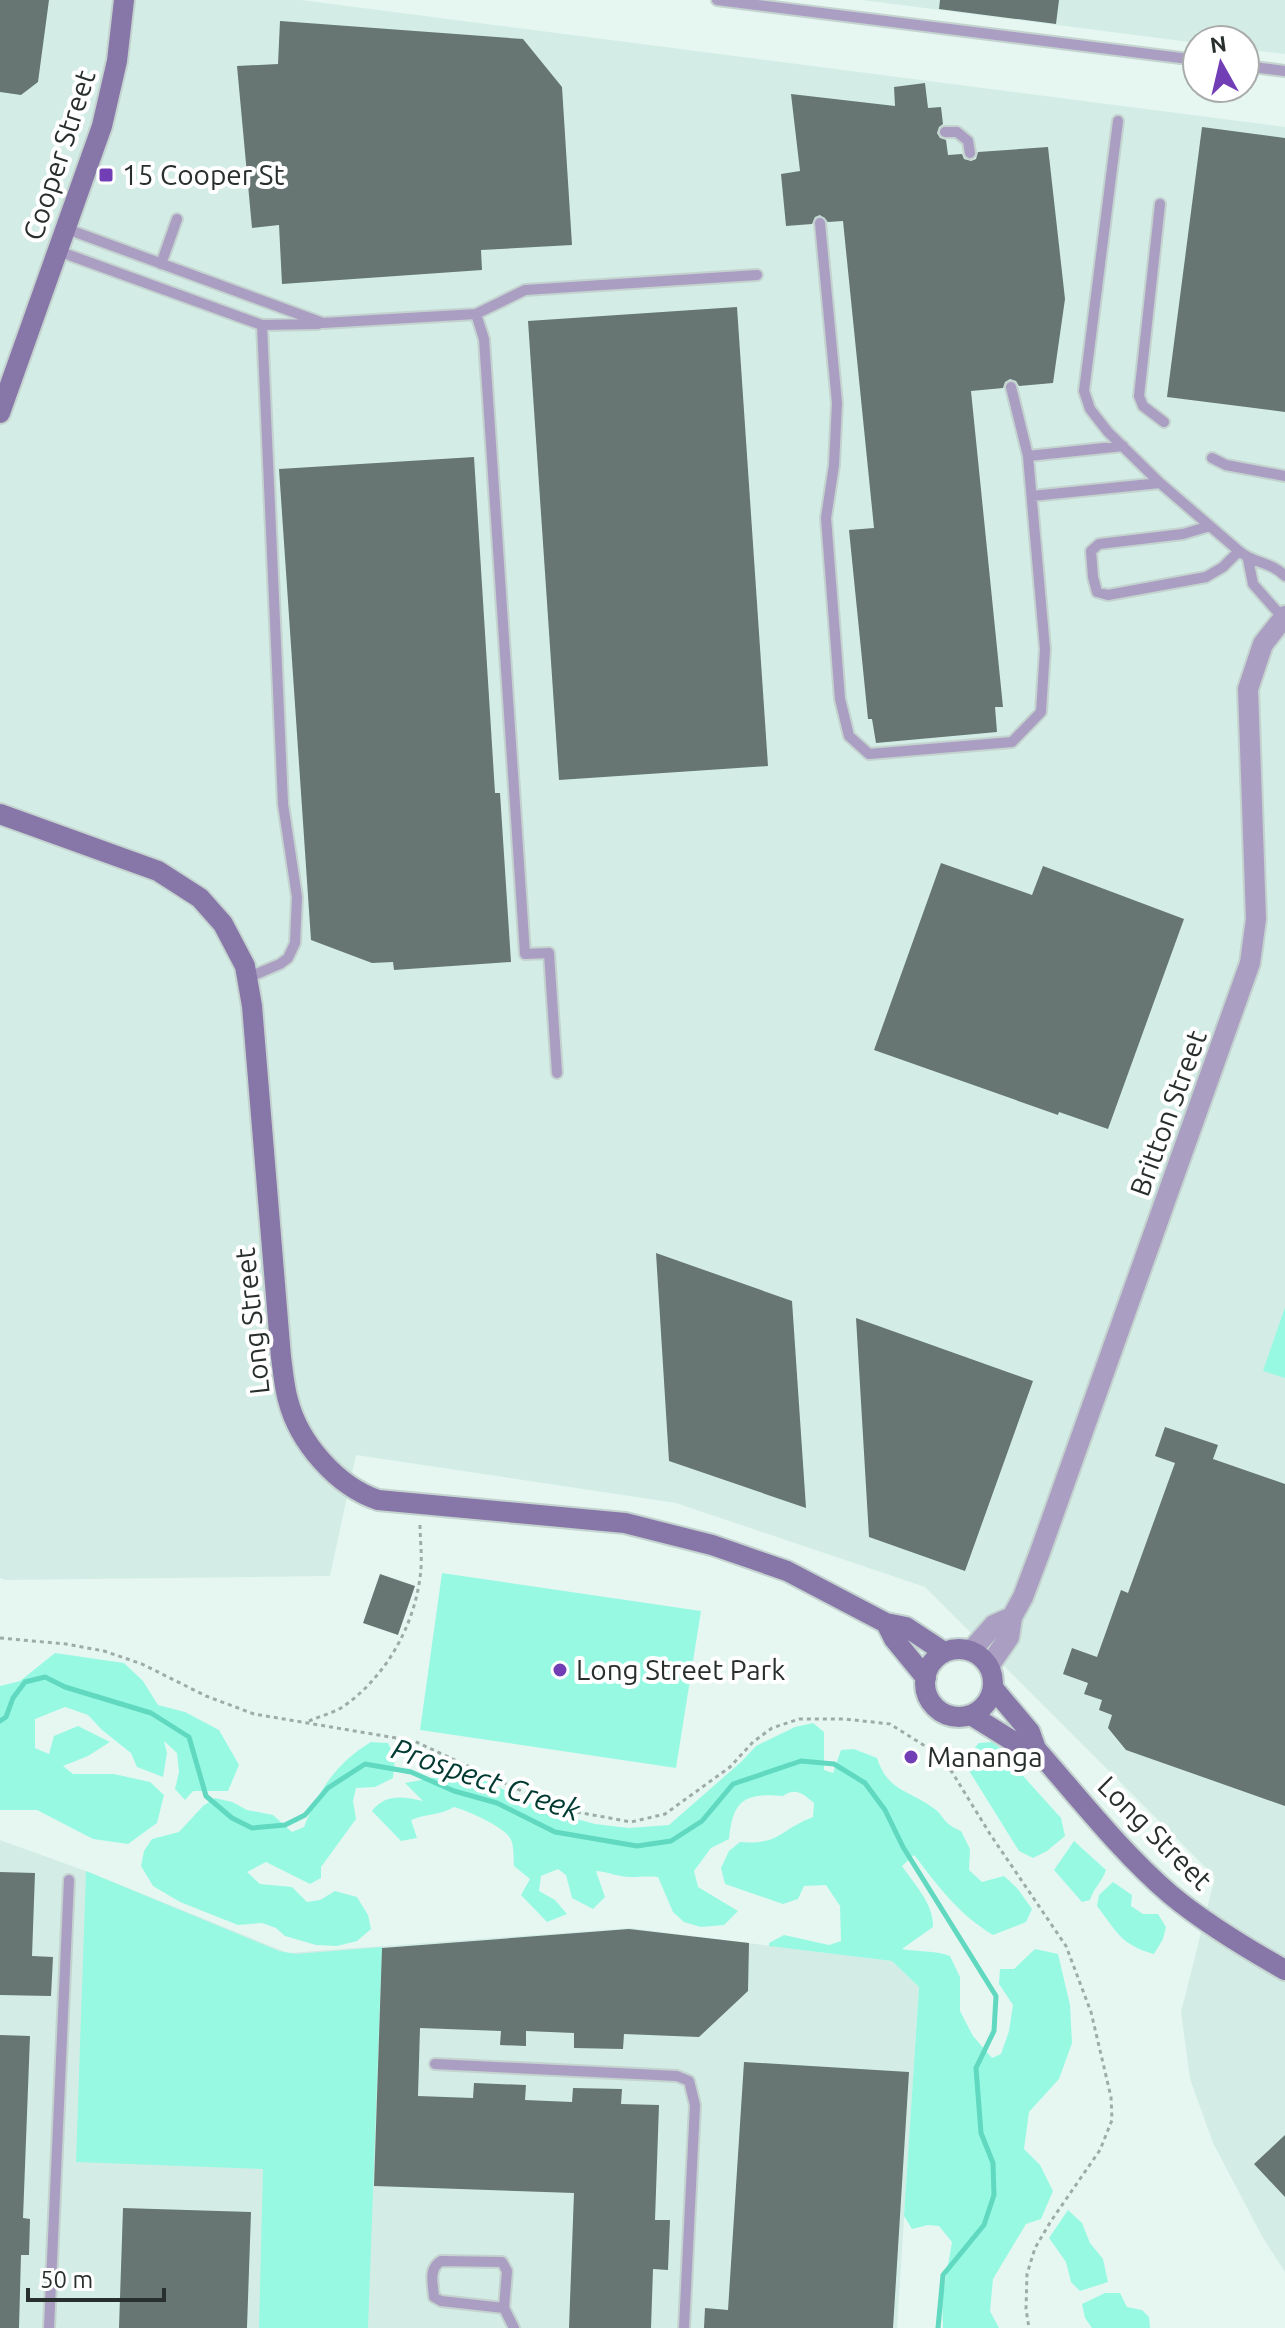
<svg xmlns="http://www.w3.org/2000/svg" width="1285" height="2328" viewBox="0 0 1285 2328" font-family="Ubuntu,sans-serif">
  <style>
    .built { fill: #d3ede6 }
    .green { fill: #98f9e3 }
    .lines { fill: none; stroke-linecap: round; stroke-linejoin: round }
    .stream { stroke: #60d9c0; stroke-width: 5 }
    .building { fill: #677672 }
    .lane-casing { stroke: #c4d3cf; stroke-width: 14 }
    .street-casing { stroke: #c4d3cf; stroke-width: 24 }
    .secondary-casing { stroke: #c4d3cf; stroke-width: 24 }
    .path { stroke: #9faba8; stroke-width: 3; stroke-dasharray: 4 4; stroke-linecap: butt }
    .lane { stroke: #aa9ec2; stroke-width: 10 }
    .street { stroke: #aa9ec2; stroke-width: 20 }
    .secondary { stroke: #8776a8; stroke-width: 20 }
    .poi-dot { fill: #723eb5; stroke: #fff; stroke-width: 3 }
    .labels { text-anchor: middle; stroke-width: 8; stroke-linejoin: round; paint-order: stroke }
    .street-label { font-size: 28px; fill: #292f2d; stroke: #fff }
    .poi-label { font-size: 28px; fill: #292f2d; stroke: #fff; text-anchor: start }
    .water-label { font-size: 30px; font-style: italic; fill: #003a31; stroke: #fff }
  </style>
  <rect width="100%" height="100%" fill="#e6f7f2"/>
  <path class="built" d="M0,0H301L1285,127V2272L1263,2238L1213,2143L1190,2079L1181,2012L1215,1877L925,1587L676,1503L356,1455L330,1576L5,1580L0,1578Z
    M862,0H1285V54L1245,49V40H1197V43Z
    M0,1840L86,1871L288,1953L630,1928L892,1961L919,1987L897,2328H0Z"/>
  <path class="green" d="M1285,1307V1378L1263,1371Z
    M442,1573L701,1611L676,1768L420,1730Z
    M55,1653L124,1663L143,1681L158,1705L185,1712L219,1730L239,1765L228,1791H193L185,1800L175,1789L179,1772L177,1753L164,1741L167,1753L163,1777L137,1767L131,1753L102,1730L88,1715L65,1707L35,1719V1748L49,1754L54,1736L78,1726L110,1742L88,1756L63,1766L73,1774H114L150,1782L164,1795L157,1823L128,1844L93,1839L37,1810H0V1686L20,1681Z
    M813,1723L824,1732V1770L833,1773L841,1750L854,1749L877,1758C888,1791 906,1789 932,1807C946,1816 940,1822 961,1831L970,1849L969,1870L982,1882L1004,1876L1017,1888L1032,1909L1026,1922L993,1935C956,1912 940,1888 914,1855L902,1866C914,1884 934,1904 933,1927L902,1949C918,1952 934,1950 950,1956L960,1977V2011L973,2036L992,2058L1001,2054L1009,2031L1013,2005L999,1984L1000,1969H1014L1035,1949L1058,1954L1070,2005L1072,2043L1059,2079L1029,2112L1024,2149L1040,2165L1053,2191L1041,2219L1026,2224L993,2279L990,2311L999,2328H943L942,2300L952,2242L939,2226L928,2225L912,2229L904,2216L919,1987L892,1961L769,1946V1943L784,1935L829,1945L841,1941L840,1906L826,1885L804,1886L798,1899L783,1904L725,1884L721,1868L729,1851L740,1842C781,1845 779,1830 813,1817L814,1803C803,1794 796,1787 783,1796C745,1793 733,1799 729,1839L711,1848L694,1871L698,1887L738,1911L724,1925L701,1927L684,1922L673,1912L658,1877C648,1876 640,1877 630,1877C620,1877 608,1872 596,1871L605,1897L593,1909L572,1898L566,1875L558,1869L541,1876L539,1891L555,1900L567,1914L547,1922L521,1895L530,1879L514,1866C513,1838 514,1837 491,1823C478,1816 468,1811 454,1807C442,1815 425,1814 411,1820L417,1838L401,1841L372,1811C386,1793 404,1797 423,1801L405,1783L438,1777L458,1768L550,1812L595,1824L629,1828L669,1825L741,1762L756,1746L795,1727Z
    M371,1742L388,1743L395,1758L393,1778L375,1787L356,1788L353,1801L356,1819L321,1867V1878L310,1884L266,1862L247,1872L260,1884L292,1887L307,1902L320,1900L335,1891L357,1897L368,1915L371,1929L357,1941L337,1946L316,1945L285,1936L276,1928L262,1923L238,1925L180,1902L153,1886L141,1866L144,1851L152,1839L179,1832L203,1806L215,1798L232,1802L247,1810L273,1815L292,1832L304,1827C318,1791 337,1762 371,1742Z
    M992,1742L1002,1749L1015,1767L1061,1818L1065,1836L1047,1851L1033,1858L1019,1851L963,1761L979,1743Z
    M1074,1841L1106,1870C1102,1882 1094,1887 1090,1900L1082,1902L1054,1870Z
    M86,1871L279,1951L296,1954L382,1947L368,2328H259L263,2169L76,2162Z
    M1113,1882L1132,1895L1131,1906L1143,1914H1158L1166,1927L1163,1939L1154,1954C1121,1945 1117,1932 1097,1906L1099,1895Z
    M1068,2210L1082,2223L1090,2243L1103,2259L1108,2282L1080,2291L1071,2282L1066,2262L1049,2238Z
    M1105,2293H1120L1127,2307L1142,2310L1149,2317L1150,2328H1092L1085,2318L1082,2304Z"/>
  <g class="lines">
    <path class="stream" d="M0,1721L6,1717L13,1698L25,1682L45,1677L65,1687L151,1713L189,1737L206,1796L232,1818L252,1828L285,1825L305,1815L328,1788L365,1764L411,1772L454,1791L497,1803L555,1832L637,1846L671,1841L702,1821L733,1784L801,1761L834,1764L865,1783L885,1810L903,1847L996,1996L994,2031L976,2068L981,2133L993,2163L994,2195L984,2225L943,2275L938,2328"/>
  </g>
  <path class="building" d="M0,0H49L38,82L21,95L0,92Z
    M940,0H1059L1056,24L939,9Z
    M280,21L523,39L562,87L572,245L481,250L482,270L282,284L279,225L252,228L237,66L278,64Z
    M925,83L928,108L941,107L943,124L939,127L937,133L940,138L946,140L948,155L962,154L964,159L971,161L976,159L978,152L1048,147L1065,299L1053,383L1019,386L1016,381L1010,379L1005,382L1003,388L971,391L1003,707H995L997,732L876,743L872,719H868L849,530L874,528L843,221L828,222L820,215L815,217L812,224L786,226L781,174L800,171L791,94L895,106L894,87Z
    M1202,127L1285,138V412L1167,397Z
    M737,307L768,766L559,780L528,321Z
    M474,457L495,793H500L511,962L394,970L393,962L372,963L311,940L279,469Z
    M941,863L1032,895L1043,866L1184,919L1108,1129L1059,1112L1058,1115L874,1050Z
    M656,1253L792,1301L806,1508L669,1461Z
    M856,1318L1033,1381L965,1571L869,1537Z
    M1165,1427L1218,1445L1213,1459L1285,1484V1806L1126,1750L1108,1728L1112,1715L1099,1710L1102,1700L1084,1694L1088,1683L1063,1674L1072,1648L1097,1657L1121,1590L1128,1593L1175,1463L1155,1456Z
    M380,1574L415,1586L398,1635L363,1623Z
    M0,1872L35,1873L32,1956L53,1957L51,1996L0,1995Z
    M629,1929L749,1943L748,1991L699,2037L624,2034L623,2049L574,2048V2033L526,2031V2046L500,2045L501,2031L420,2028L418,2096L473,2098L474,2083L526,2085L525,2100L572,2102L573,2088L622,2089L621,2104L659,2105L655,2220H670L668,2270L653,2269L651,2328H569L574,2193L374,2186L382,1948Z
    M0,2035L30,2036L23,2218L30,2219L29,2255H21L19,2328H0Z
    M744,2062L909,2072L893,2328H704L705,2308L728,2310Z
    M1285,2135V2197L1254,2164Z
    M123,2208L251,2212L247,2328H119Z"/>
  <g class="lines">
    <defs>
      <path id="lane" d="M717,0L1197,60
        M1245,66L1285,71
        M1118,121L1084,391L1090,409L1108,432L1160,483L1239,551C1254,564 1270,561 1285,576
        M945,132H957L968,141L970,153
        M1160,204L1139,396L1143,406L1164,422
        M820,223L837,403L834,465L826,518L840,699L849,736L869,754L1012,742L1041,712L1045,649L1028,456L1011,387
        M67,229L323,323L476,314L525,290L757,275
        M58,251L262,325L318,324
        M161,264L177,219
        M476,314L484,339L525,954L549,953L557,1073
        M1028,456L1123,446
        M1212,458L1226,465L1285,476
        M1032,496L1160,483
        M1210,526L1183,534L1099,544L1091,551L1093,577L1097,592L1108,595L1206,577L1223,567L1239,551
        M1248,559L1253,584L1283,618
        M247,978L280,964L288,958L295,943L297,897L283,804L262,325
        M435,2064L677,2076L689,2081L695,2105L684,2328
        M504,2308L441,2301L434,2297C433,2283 428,2269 441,2261L502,2262L507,2271L504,2308L514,2328
        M49,2328L69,1880"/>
      <path id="street" d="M971,1651L994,1625L1012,1617
        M989,1666L1009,1637L1012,1617L1023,1597L1040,1552L1250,963L1256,919L1248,689L1263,644L1285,616"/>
      <path id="secondary" d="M0,413L102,126L117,61L124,0
        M0,814L158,871L200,898L223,924L245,966L252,1006L281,1357C283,1371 284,1386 288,1400C299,1443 337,1486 378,1500L625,1523L712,1545L787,1571L886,1623L906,1627L944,1652
        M886,1623L894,1639L926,1678
        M925 1683a34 34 0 1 1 68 0a34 34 0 1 1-68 0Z
        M993,1688L1030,1732L1036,1749C1080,1799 1121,1852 1171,1895C1206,1924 1246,1948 1285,1970
        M971,1715L1016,1743L1036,1749"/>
    </defs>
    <use href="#lane" class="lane-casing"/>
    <use href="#street" class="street-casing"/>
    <use href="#secondary" class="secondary-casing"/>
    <path class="path" d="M0,1638L66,1644L104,1651L142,1664L206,1696L254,1714L414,1741L528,1794L577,1812L631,1822L665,1814L730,1767L753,1742L772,1728L799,1719H845L890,1724L933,1751L952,1772L990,1834L1066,1946L1091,2012L1111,2097L1112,2120L1100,2150L1051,2221L1035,2248L1027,2274L1026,2309L1029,2328
      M309,1721C320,1716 334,1713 344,1706C388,1675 417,1621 421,1568C422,1553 420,1538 420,1524"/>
    <use href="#lane" class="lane"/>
    <use href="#street" class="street"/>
    <use href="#secondary" class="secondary"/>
  </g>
  <g class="poi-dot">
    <rect x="98" y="167" width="16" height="16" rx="4"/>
    <circle cx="560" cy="1670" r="8"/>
    <circle cx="911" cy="1757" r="8"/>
  </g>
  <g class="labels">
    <g class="street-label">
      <text transform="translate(59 155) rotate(-72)" y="10">Cooper Street</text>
      <text transform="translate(1168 1113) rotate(-70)" y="10">Britton Street</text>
      <text transform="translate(252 1321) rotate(-96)" y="10">Long Street</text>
      <text transform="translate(1155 1833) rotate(45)" y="10">Long Street</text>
    </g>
    <g class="poi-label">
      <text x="122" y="185">15 Cooper St</text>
      <text x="576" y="1680">Long Street Park</text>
      <text x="927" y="1767">Mananga</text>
    </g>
    <g class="water-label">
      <text transform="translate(486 1780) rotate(19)" y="10">Prospect Creek</text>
    </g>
  </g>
  <g transform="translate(1221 64) rotate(352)"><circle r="38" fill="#ffffff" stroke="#a9acab" stroke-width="2"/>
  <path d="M0-6L14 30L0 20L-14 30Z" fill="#723eb5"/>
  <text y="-12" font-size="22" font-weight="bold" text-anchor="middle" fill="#292f2d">N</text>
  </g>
  <path d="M28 2288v12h136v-12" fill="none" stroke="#292f2d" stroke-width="4"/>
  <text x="40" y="2288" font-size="24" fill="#292f2d" stroke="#ffffff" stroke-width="6" paint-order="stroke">50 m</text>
</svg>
